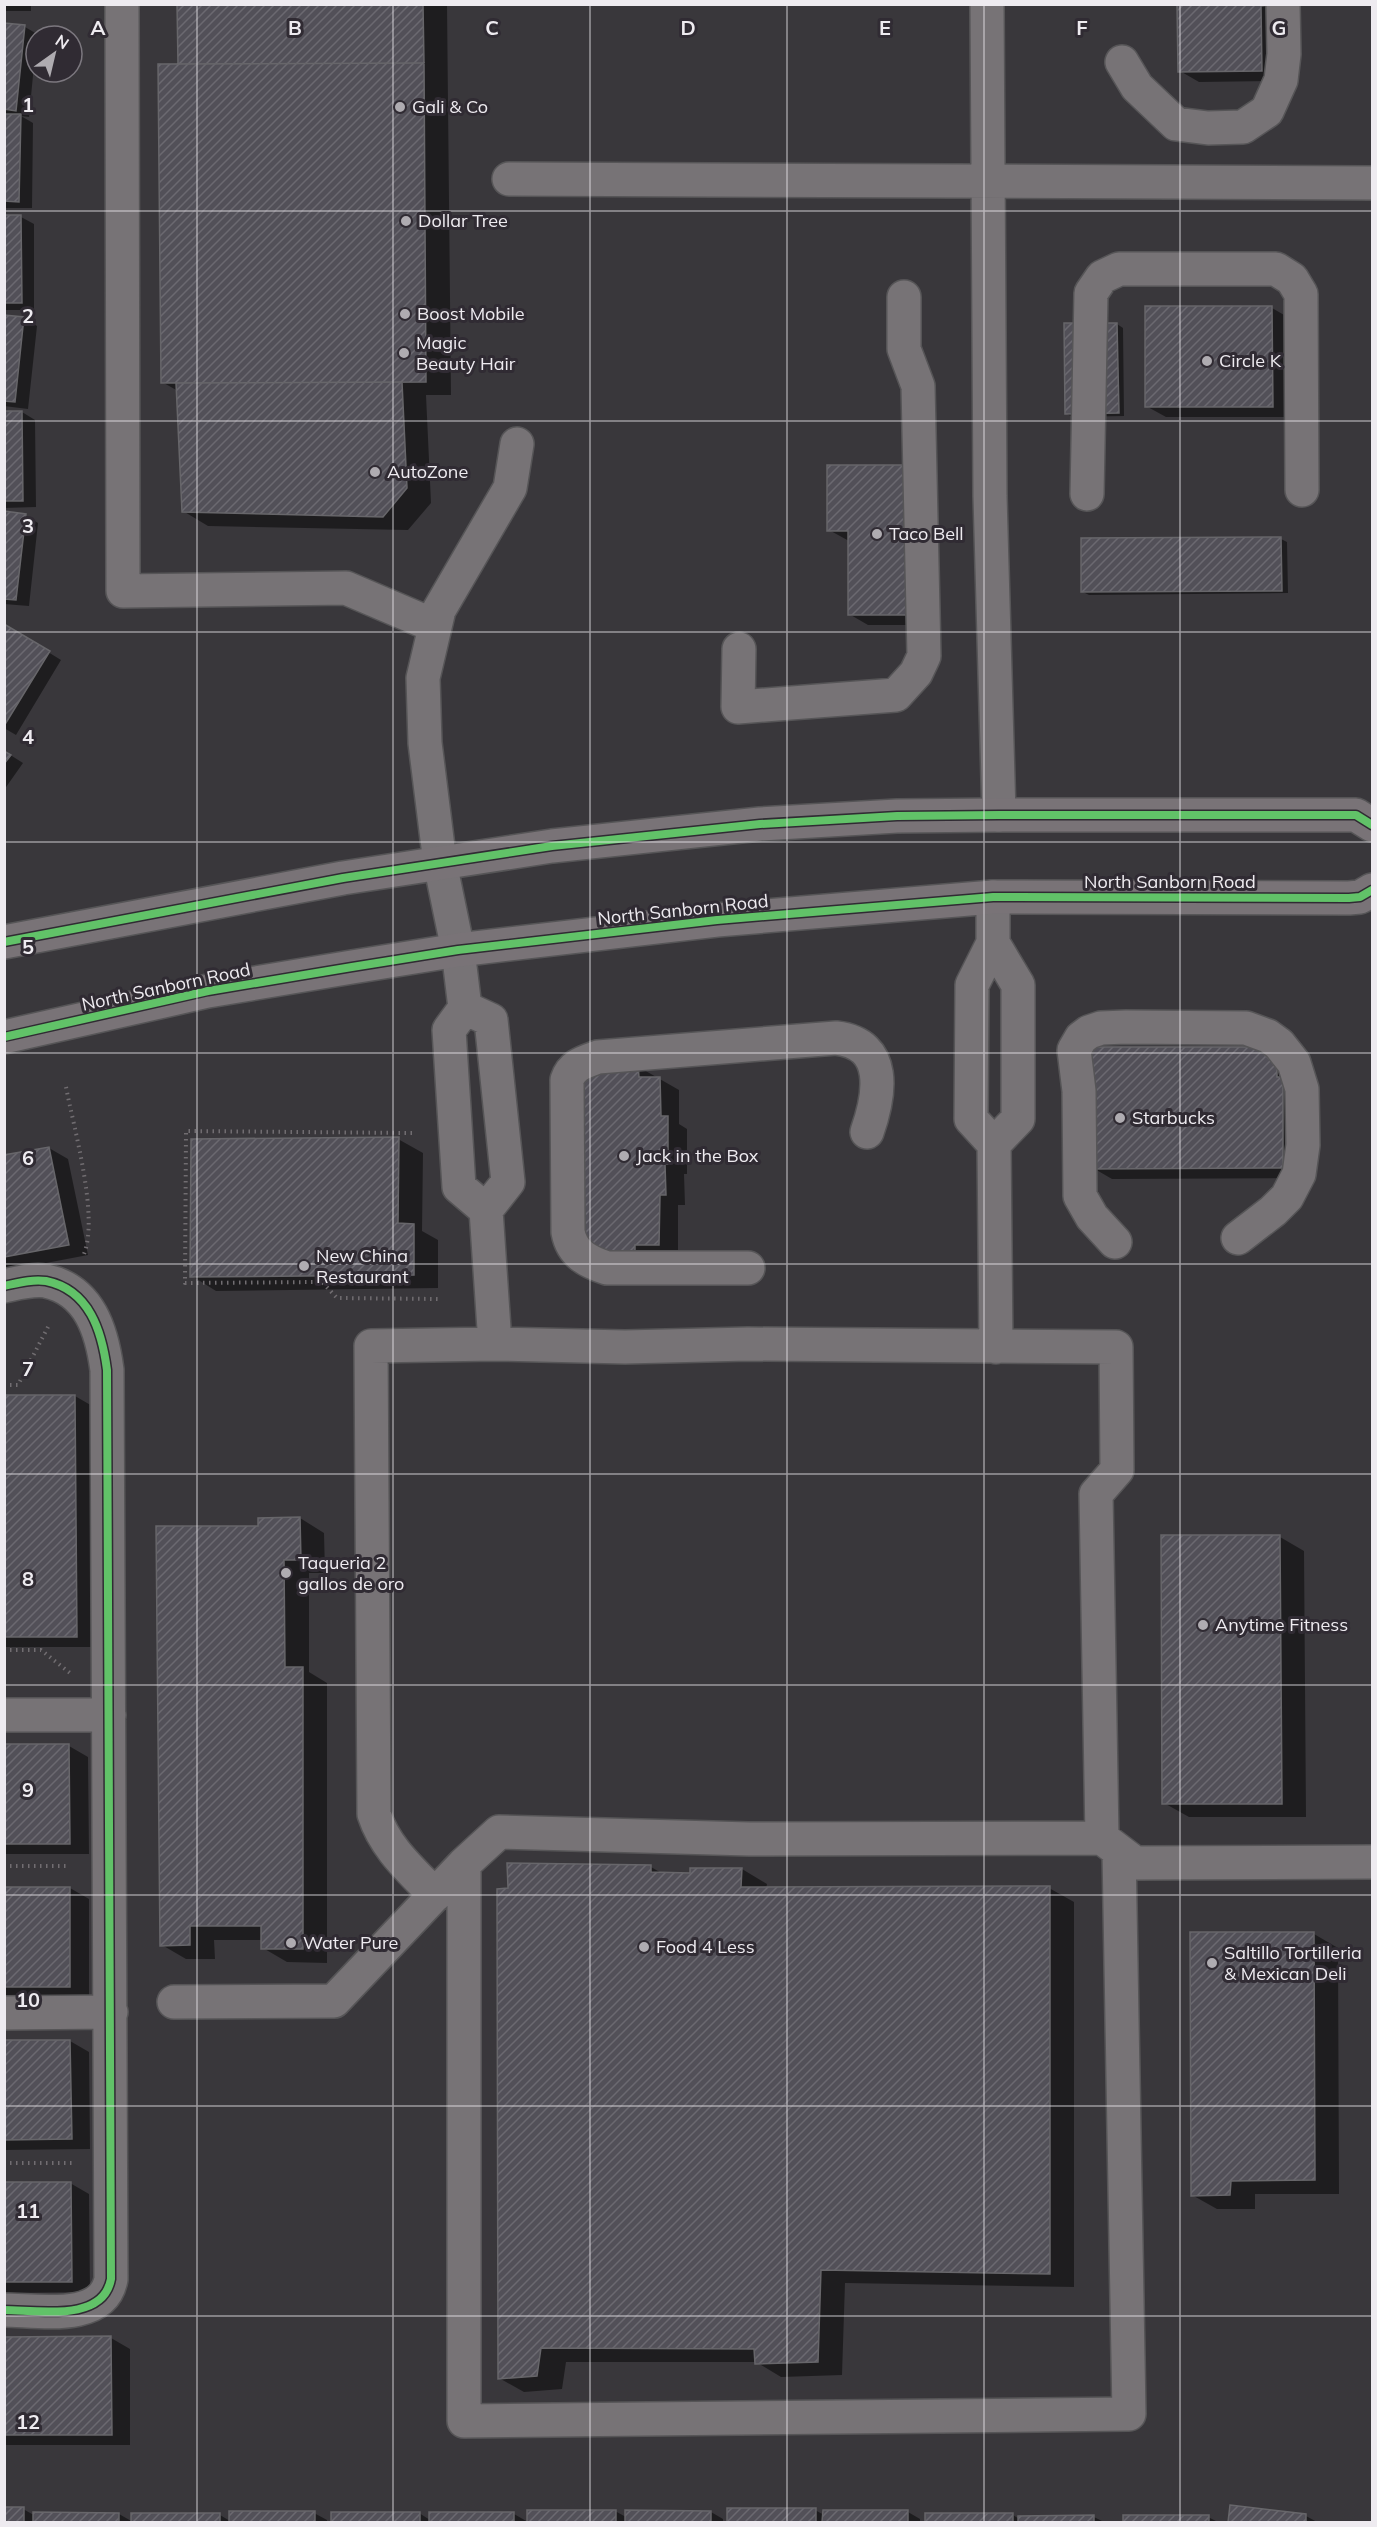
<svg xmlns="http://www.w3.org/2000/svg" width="1377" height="2527" viewBox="0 0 1377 2527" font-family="Mulish,sans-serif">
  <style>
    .shadow { fill: #0007 }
    .building { fill: url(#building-hatch); stroke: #67666a; stroke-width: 1.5 }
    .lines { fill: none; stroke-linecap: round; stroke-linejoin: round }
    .minor-casing { stroke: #565557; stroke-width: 36 }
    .major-casing { stroke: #565557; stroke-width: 36 }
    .path { stroke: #716d71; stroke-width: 4; stroke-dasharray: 1.5 4.5; stroke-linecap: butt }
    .minor { stroke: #777376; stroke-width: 33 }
    .major { stroke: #797377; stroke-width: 33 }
    .cycleway-casing { stroke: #302b33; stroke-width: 11 }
    .cycleway { stroke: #61c268; stroke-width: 8 }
    .grid { fill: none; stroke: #eeebf0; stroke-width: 1.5; stroke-opacity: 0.55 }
    .poi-dot { fill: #afacb1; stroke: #302b33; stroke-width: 2 }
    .labels { text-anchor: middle; stroke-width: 6; stroke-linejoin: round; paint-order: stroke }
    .poi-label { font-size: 18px; fill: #eeebf0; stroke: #302b33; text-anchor: start }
    .street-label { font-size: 18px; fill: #eeebf0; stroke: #302b33 }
    .grid-label { font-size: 20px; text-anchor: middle; font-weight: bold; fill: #eeebf0; stroke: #302b33; stroke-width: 6; stroke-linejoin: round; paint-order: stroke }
  </style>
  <defs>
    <pattern id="building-hatch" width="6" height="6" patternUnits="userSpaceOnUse" patternTransform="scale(1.5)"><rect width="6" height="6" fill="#525058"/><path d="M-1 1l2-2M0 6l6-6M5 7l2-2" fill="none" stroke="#6b6970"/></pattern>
  </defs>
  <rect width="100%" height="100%" fill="#39373b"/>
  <path class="shadow" d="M4,4H31V11H4Z
    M179,4H447L451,395H426L431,503L408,530L208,526L183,511L178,391L162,382L179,65Z
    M1179,4H1299L1281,81L1199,82L1180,71Z
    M4,25L25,27L37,34L29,117L21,116L33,123L32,208H4Z
    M4,217H21L34,224V310H4Z
    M1146,307L1272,308L1291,319L1292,417H1166L1146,406Z
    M4,316L24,318L37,326L28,409L4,406Z
    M1117,324L1123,328L1124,416L1073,417L1067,414Z
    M22,412L35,420L36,507L4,508V413Z
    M905,466L924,625H868L849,614V541L829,530Z
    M4,513L25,515L38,523L29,606L4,604Z
    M1281,539L1287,542L1288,593L1089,595L1083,592Z
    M4,625L61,660L16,735L4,728Z
    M4,751L23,763L4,790Z
    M1254,1046L1273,1057L1296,1079L1302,1178L1112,1179L1093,1168Z
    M637,1066L679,1090V1124L687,1129V1174H684L685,1205H678V1255L603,1256L591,1079Z
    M398,1139L423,1153L422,1231L438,1240V1288L216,1291L192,1276Z
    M49,1148L68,1159L88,1255L4,1271V1157Z
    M4,1396H75L94,1407L96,1647H4Z
    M300,1518L324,1533L325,1573H309V1672L327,1683V1963L287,1962L263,1948V1940H214L215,1959H186L162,1945L259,1528Z
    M1280,1537L1304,1551L1306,1817H1189L1164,1803Z
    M4,1746H69L88,1757L89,1854H4Z
    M651,1867L663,1874L691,1875V1870L742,1869L767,1884L766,1889L1049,1888L1074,1902V2287L845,2283L842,2375L781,2377L756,2362H566L562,2389L524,2392L499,2378Z
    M4,1888H70L89,1899V1997H4Z
    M1314,1934L1338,1948L1339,2194H1255V2209H1217L1192,2195Z
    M70,2041L89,2052L90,2149L4,2150V2042Z
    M70,2183L89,2194L90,2292L4,2293V2184Z
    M4,2338H111L130,2349V2445H4Z
    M1232,2507L1306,2516L1317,2522H1230Z
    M4,2509H23L32,2514H119L133,2522V2515H220L230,2521L314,2513L327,2520V2522H4Z
    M728,2510H815L824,2515L908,2512L920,2519V2522H729Z
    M615,2511L626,2517L711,2512L723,2519V2522H333V2513H419L430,2520L514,2514L528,2522V2512Z
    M926,2515H1013L1019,2519L1094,2517L1104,2522H926Z
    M1124,2517H1208L1218,2522H1124Z"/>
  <path class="building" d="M177,4H423L424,63L178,64Z
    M1177,4H1280L1261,6L1262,71L1178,72Z
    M4,23L25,25L16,111L4,109Z
    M424,63L426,382L161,383L158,64Z
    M4,114H21L19,202L4,201Z
    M4,215H21L22,303H4Z
    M1145,306H1272L1273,407H1145Z
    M4,315L24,317L15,402L4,401Z
    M1064,323H1117L1119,413L1065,414Z
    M402,382L407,488L383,517L182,512L176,383Z
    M4,411H22L23,501H4Z
    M827,465H905L906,615H848V531H827Z
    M4,511L26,514L16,600L4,599Z
    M1281,537L1282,591L1081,592V538Z
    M4,624L50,651L4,726Z
    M4,751L11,755L4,764Z
    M1254,1044L1277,1067V1077H1283V1168L1092,1169L1090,1047H1252Z
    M591,1063L638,1064L639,1077H660L661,1116H668V1164H665L666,1195H660L659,1245H635V1251H592L576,1245L575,1078H590Z
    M399,1137L398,1223L414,1224V1275L190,1277L191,1139Z
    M49,1147L69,1245L4,1257V1155Z
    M4,1395H75L77,1637H4Z
    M300,1517L301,1560H284L285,1667H303V1949H261V1926H190V1945L160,1946L156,1526H258V1518Z
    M1161,1535H1280L1282,1804H1162Z
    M4,1744H69L70,1844H4Z
    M507,1863L651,1865V1872L690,1873V1868H742L741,1887L1050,1886V2274L821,2270L818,2362L755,2364L754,2349L541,2348L537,2376L498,2379L497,1889L508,1888Z
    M4,1887H70V1987H4Z
    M1190,1932H1314L1315,2180L1231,2181L1230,2195L1191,2196Z
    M4,2040H70L72,2139L4,2140Z
    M4,2182H71L72,2282H4Z
    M111,2336L112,2435H4V2337Z
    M1230,2505L1306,2514V2522H1228Z
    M4,2507H24V2522H4Z
    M727,2508H816V2522H727Z
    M527,2510H616V2522H527Z
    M625,2510L711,2511V2522H625Z
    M823,2510H908V2522H822Z
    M229,2511H315V2522H229Z
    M33,2512L119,2513V2522H33Z
    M331,2512H420V2522H331Z
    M429,2512H514V2522H429Z
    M131,2513H220V2522H131Z
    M925,2513H1013V2522H925Z
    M1094,2515V2522H1018V2516Z
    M1123,2515H1209V2522H1123Z"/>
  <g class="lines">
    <defs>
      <path id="minor" d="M122,4L123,591L346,588L435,626
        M987,4L990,496L999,815
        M1122,62L1137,87L1176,124L1208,128L1243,127L1267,111L1281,80L1284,54L1283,4
        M509,179L1372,183
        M1087,494L1091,293L1102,277L1119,269H1276L1292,279L1301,294L1302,490
        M739,649L738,707L896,695L916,673L924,656L918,386L904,349V297
        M993,897V943L972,985L971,1119L994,1144
        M993,943L1018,985V1119L994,1144L996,1347
        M465,1008L491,1020L508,1182L486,1210L495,1344
        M486,1210L459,1187L449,1030L465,1008L458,950L440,863L425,743L423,678L439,610L510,488L517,444
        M1115,1242L1092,1217L1080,1196L1079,1091L1074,1050L1081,1038L1089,1032L1101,1028L1126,1027L1246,1028L1268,1036L1279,1044L1294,1063L1302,1089L1303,1145L1299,1174L1287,1197L1273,1211L1238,1238
        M748,1268H607C588,1262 572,1254 568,1232L567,1080C572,1065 584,1062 598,1057L836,1038C889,1044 880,1095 867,1132
        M4,1286C18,1283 32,1279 46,1281C90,1290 102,1332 107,1370L111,2279C103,2323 37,2310 4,2310
        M4,1715H109
        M464,1864V2421L1129,2414L1119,1851
        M435,1895C411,1870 385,1848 374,1814L371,1346L495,1344L625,1347L748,1344L1116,1347L1117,1470L1096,1494L1102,1838
        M174,2002L334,2001L464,1864L499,1832L749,1839L1102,1838L1135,1863L1372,1862
        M4,2013L111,2012"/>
      <path id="major" d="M4,942L343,878L552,846L760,824L897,816L999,815H1356L1372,825
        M4,1037L208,991L352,967L458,950L717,920L993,897L1349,898L1360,897L1372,890"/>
    </defs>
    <use href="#minor" class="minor-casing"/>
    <use href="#major" class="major-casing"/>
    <path class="path" d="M66,1087C74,1129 99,1216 84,1254
      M412,1133L186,1131L185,1283L322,1282L337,1298L438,1299
      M4,1385H18L50,1323
      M4,1650H41L70,1673
      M4,1866H70
      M4,2163H73"/>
    <use href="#minor" class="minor"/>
    <use href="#major" class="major"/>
    <defs>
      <path id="cycleway" d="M4,942L343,878L552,846L760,824L897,816L999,815H1356L1372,825
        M4,1037L208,991L352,967L458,950L717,920L993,897L1349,898L1360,897L1372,890
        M4,1286C18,1283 32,1279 46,1281C90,1290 102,1332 107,1370L111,2279C103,2323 37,2310 4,2310"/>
    </defs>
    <use href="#cycleway" class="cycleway-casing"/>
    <use href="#cycleway" class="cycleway"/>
  </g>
  <path class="grid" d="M197,4V2522M393,4V2522M590,4V2522M787,4V2522M984,4V2522M1180,4V2522M4,211H1372M4,421H1372M4,632H1372M4,842H1372M4,1053H1372M4,1264H1372M4,1474H1372M4,1685H1372M4,1895H1372M4,2106H1372M4,2316H1372"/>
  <g class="poi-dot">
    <circle cx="400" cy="107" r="6"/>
    <circle cx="406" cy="221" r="6"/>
    <circle cx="405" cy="314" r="6"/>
    <circle cx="404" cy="353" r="6"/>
    <circle cx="1207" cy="361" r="6"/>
    <circle cx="375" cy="472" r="6"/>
    <circle cx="877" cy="534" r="6"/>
    <circle cx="1120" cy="1118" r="6"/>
    <circle cx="624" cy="1156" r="6"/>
    <circle cx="304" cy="1266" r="6"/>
    <circle cx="286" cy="1573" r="6"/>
    <circle cx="1203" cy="1625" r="6"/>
    <circle cx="291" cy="1943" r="6"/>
    <circle cx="644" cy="1947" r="6"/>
    <circle cx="1212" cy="1963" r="6"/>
  </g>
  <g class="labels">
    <g class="poi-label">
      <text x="412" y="113">Gali &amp; Co</text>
      <text x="418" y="227">Dollar Tree</text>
      <text x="417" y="320">Boost Mobile</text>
      <text x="416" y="349">Magic<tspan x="416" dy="21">Beauty Hair</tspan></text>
      <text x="1219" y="367">Circle K</text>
      <text x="387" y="478">AutoZone</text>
      <text x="889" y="540">Taco Bell</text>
      <text x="1132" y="1124">Starbucks</text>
      <text x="636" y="1162">Jack in the Box</text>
      <text x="316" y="1262">New China<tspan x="316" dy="21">Restaurant</tspan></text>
      <text x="298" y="1569">Taqueria 2<tspan x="298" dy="21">gallos de oro</tspan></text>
      <text x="1215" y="1631">Anytime Fitness</text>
      <text x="303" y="1949">Water Pure</text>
      <text x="656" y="1953">Food 4 Less</text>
      <text x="1224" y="1959">Saltillo Tortilleria<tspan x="1224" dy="21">&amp; Mexican Deli</tspan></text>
    </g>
    <g class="street-label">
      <text x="1170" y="888">North Sanborn Road</text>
      <text transform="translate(683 910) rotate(-6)" y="6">North Sanborn Road</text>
      <text transform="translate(166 987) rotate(-12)" y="6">North Sanborn Road</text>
    </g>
  </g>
  <g class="grid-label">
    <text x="98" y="35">A</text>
    <text x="295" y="35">B</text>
    <text x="492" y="35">C</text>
    <text x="688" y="35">D</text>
    <text x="885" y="35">E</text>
    <text x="1082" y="35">F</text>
    <text x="1279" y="35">G</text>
    <text x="28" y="112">1</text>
    <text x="28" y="323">2</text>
    <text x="28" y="533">3</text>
    <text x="28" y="744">4</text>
    <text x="28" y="954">5</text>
    <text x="28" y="1165">6</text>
    <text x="28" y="1376">7</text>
    <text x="28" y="1586">8</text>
    <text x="28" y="1797">9</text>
    <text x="28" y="2007">10</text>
    <text x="28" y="2218">11</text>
    <text x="28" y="2429">12</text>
  </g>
  <rect width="1377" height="2527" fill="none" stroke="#eeebf0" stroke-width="12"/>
  <g transform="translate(54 54) rotate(34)"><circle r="28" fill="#302b33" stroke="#7c787f" stroke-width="1.5"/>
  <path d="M0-4.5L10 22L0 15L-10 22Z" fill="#afacb1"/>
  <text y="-9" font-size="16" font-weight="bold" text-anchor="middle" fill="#eeebf0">N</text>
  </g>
</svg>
